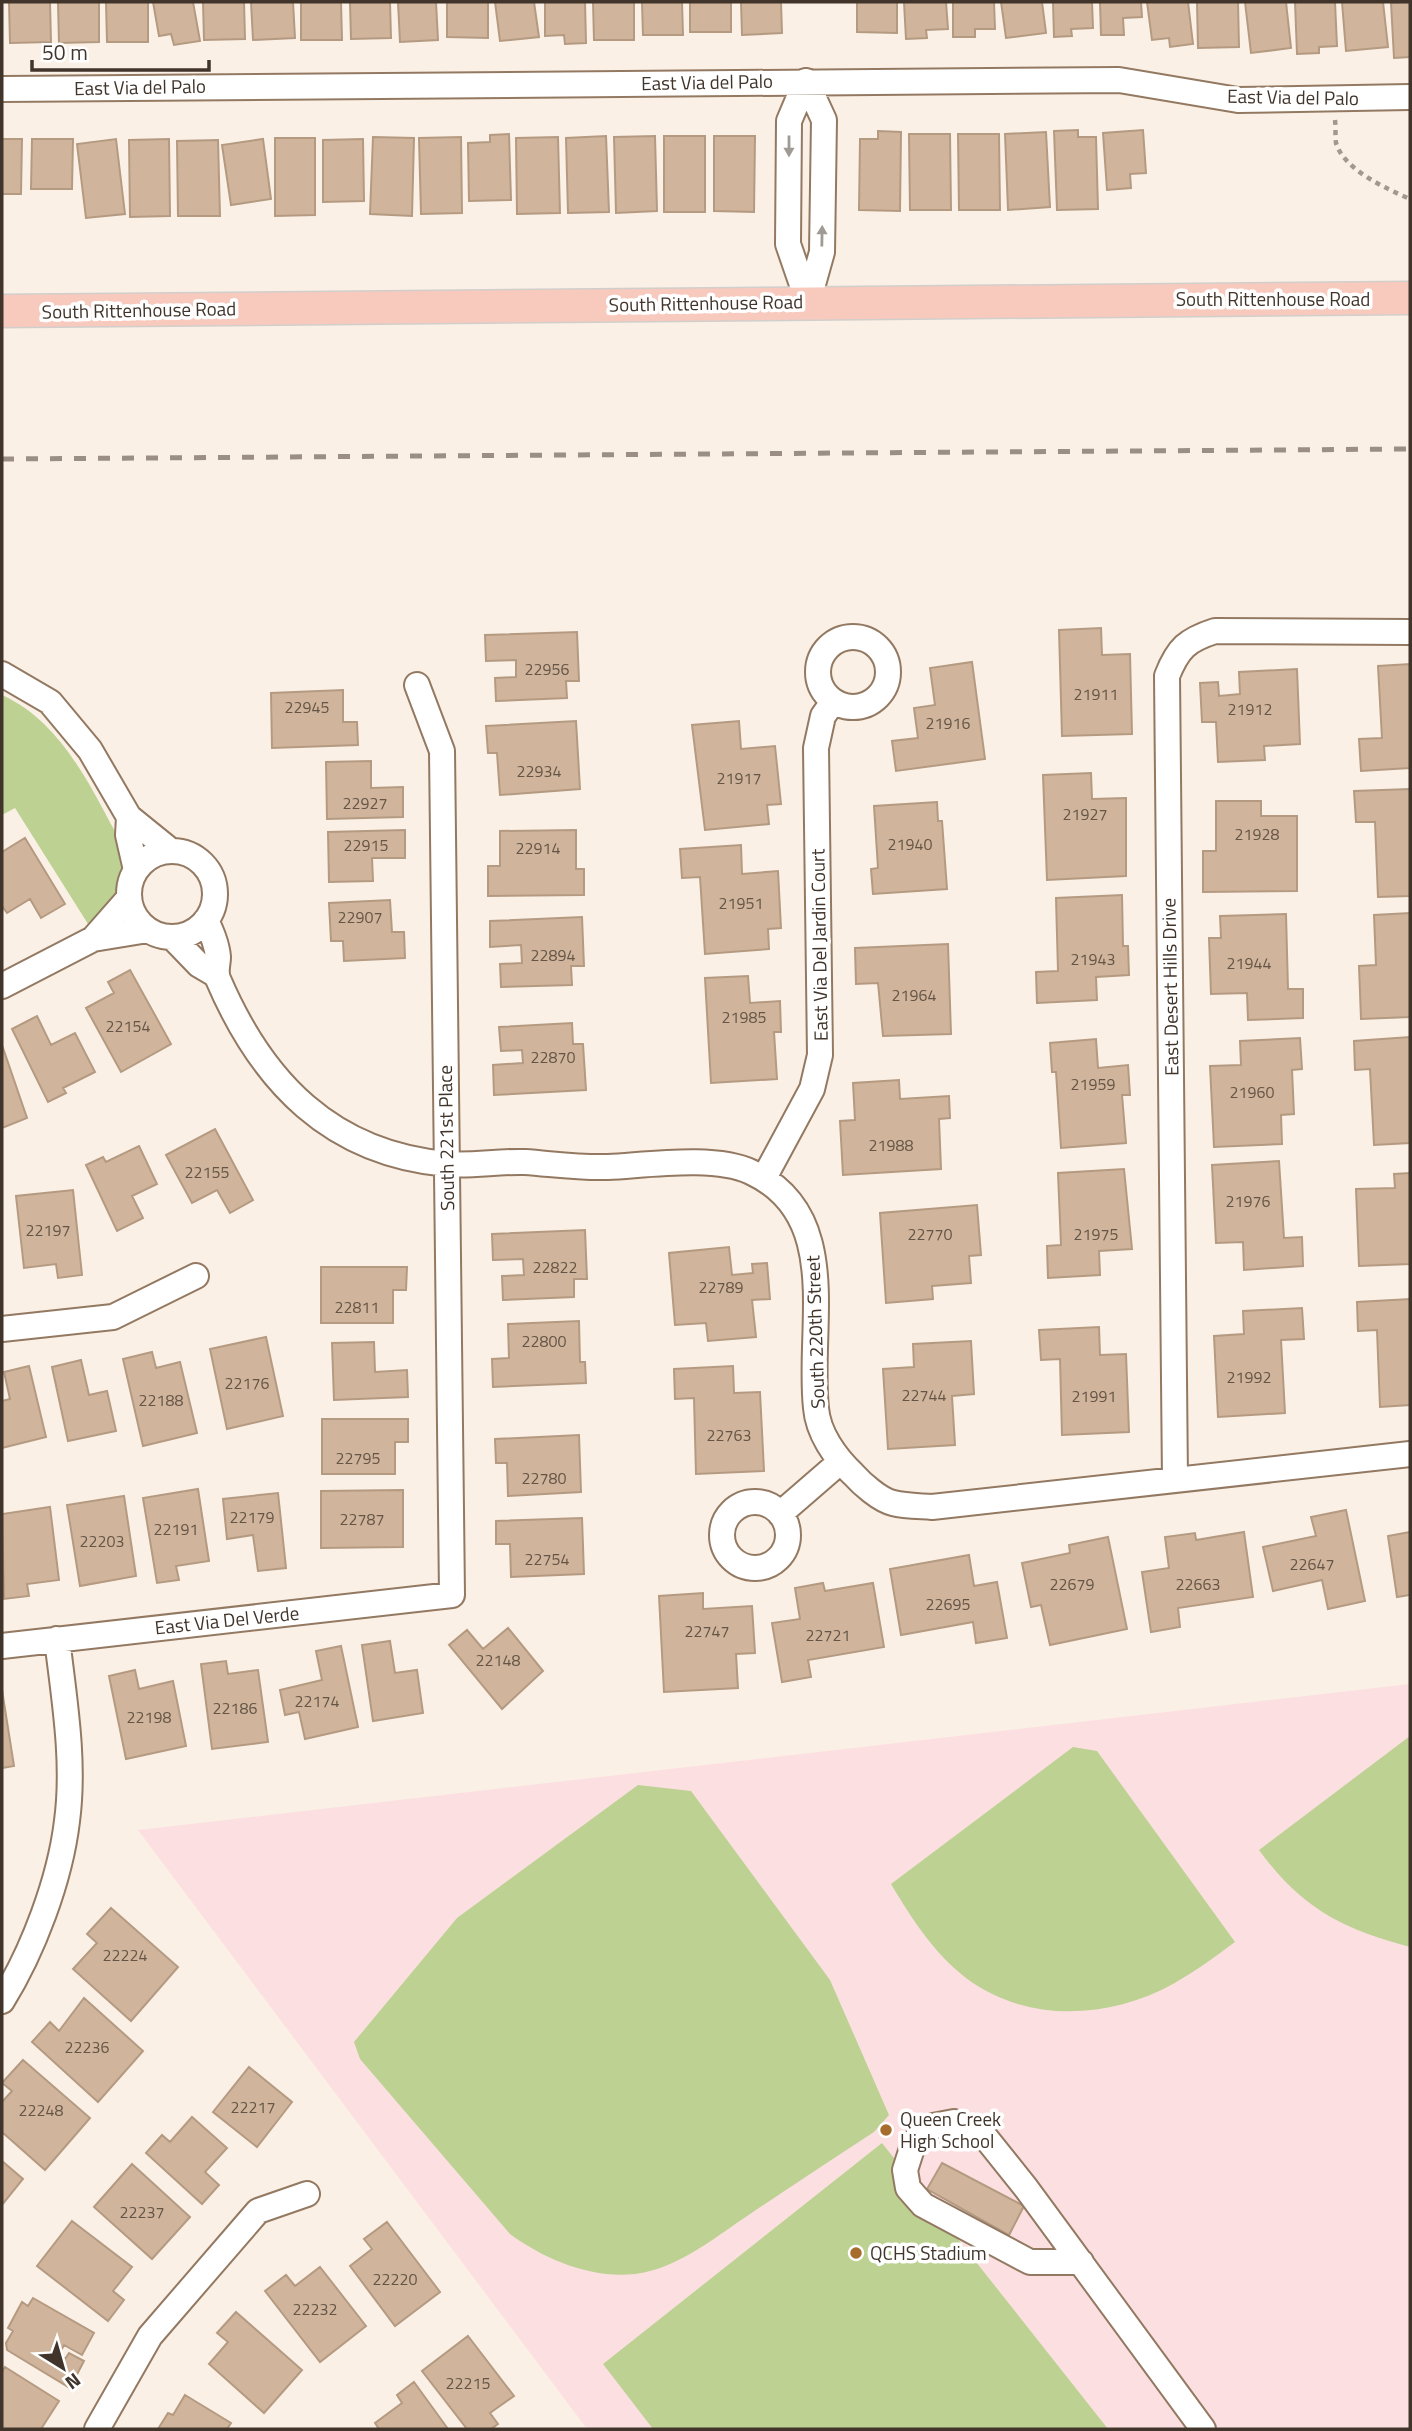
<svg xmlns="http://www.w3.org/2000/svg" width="1412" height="2431" viewBox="0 0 1412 2431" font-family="'Titillium Web',sans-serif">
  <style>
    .education { fill: #fce0e1 }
    .green { fill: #bcd192 }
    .building { fill: #d0b59c; stroke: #b59a82; stroke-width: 2 }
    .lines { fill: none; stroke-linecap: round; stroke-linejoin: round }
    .minor-casing { stroke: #937962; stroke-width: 28 }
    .major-casing { stroke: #d1cfcc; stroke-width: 35 }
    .path { stroke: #a4988e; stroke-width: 4.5; stroke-dasharray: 5 5; stroke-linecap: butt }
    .minor { stroke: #fff; stroke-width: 24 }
    .major { stroke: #f8c9bd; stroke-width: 32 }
    .rail { stroke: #9b8f85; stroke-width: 5; stroke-dasharray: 12 12; stroke-linecap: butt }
    .oneway { fill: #a09a95 }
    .poi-dot { fill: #a76d2d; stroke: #fff; stroke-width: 2.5 }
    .labels { text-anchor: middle; stroke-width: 7; stroke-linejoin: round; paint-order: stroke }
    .number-label { font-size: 16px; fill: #655547 }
    .street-label { font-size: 19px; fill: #41352b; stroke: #fff }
    .poi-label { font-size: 19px; fill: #41352b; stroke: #fff; text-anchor: start }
  </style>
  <rect width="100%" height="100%" fill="#fbf0e5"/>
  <path class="education" d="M1410,1684V2429H587L138,1830Z"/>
  <path class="green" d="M2,695C51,717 80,766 104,811C112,827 123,842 124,861C125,888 108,908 88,924L15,808L2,815Z
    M1410,1736V1947C1342,1929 1301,1908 1259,1850Z
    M1073,1747L1097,1751L1235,1942C1215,1957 1194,1972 1173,1984C1111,2018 1033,2023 973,1983C937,1958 913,1921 891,1884Z
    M638,1785L691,1791L830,1980L889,2115L874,2132C833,2159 793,2185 753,2212C718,2235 678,2269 635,2274C591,2279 544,2259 510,2234L360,2059L354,2042L457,1918Z
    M882,2143L1108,2429H653L603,2364Z"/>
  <path class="building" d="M9,2H50L51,42L10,43Z
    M58,2H99V42L59,43Z
    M106,2H148V42H107Z
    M153,2H193L200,41L174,45L171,34L159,36Z
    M203,2H244L245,39L204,40Z
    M251,2H293L295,38L253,40Z
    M301,2H341L342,40H301Z
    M350,2H390L391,38L351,39Z
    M398,2H436L438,40L400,42Z
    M447,2H488V38L447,37Z
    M495,2H534L539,37L500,41Z
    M545,2H585L586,43L565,44L564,35L545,36Z
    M593,2H634V40H594Z
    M642,2H682L683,35H643Z
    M690,2H731V32H690Z
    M741,2H781L782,33L742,35Z
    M857,2H897V33L857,32Z
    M904,2H946L948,29L926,30L927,38L906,39Z
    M953,2H994L995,29H975V37H953Z
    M1001,2H1042L1046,33L1006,38Z
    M1053,2H1092L1093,28L1071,29L1072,36L1054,37Z
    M1100,2H1141L1142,17L1123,18L1124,35H1101Z
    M1147,2H1188L1193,44L1170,47L1169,38L1152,40Z
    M1197,2H1238L1239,47L1198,48Z
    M1245,2H1286L1291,48L1251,53Z
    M1295,2H1335L1337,46L1319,47V53L1297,54Z
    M1342,2H1383L1388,47L1346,51Z
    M1410,2V57L1394,58L1391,3Z
    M1078,130V137H1096L1098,209L1057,210L1054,131Z
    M1143,130L1146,173L1130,174L1131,188L1107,190L1103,133Z
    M878,131L901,132L900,211L859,210L860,139H878Z
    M1046,132L1050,207L1008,210L1005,134Z
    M509,134L511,200L469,201L468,143L490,142V135Z
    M909,134H950L951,210H910Z
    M958,134H999L1000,210H959Z
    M606,136L609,212L568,213L566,138Z
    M655,136L657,211L616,213L614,137Z
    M664,136H705V212H664Z
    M714,136H755L754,212L714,211Z
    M373,137L414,138L412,216L370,214Z
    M461,137L462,213L421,214L419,138Z
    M558,137L560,213L517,214L516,138Z
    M275,138H315V215L275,216Z
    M2,139H22L21,194H2Z
    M32,139H73L72,189H31Z
    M116,139L125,214L86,218L77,144Z
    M169,139L170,216L130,217L129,140Z
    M263,139L271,199L231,205L222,145Z
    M363,139L364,201L323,202V140Z
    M218,140L220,216H178L177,141Z
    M1101,628L1102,655L1130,654L1132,734L1062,736L1059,630Z
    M577,632L579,681H566L567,698L496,701L495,678L516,677V660L486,661L485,635Z
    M972,662L985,759L896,771L892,741L918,738L914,708L935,705L930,668Z
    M1410,664V768L1361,771L1359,739L1382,738L1378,666Z
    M1297,669L1300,744L1264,746L1265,760L1218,762L1216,722H1202L1200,683L1218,682L1219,696L1240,694L1239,672Z
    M343,690V722H357L358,745L272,748L271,693Z
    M576,721L580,789L500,795L497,753H488L486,726Z
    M739,721L741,749L775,746L781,804L767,805L769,824L705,830L692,725Z
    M371,761V788L403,787V817L327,819L326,762Z
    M1091,773L1092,799L1126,798V876L1047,880L1043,775Z
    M1410,789V896L1378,897L1375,822H1356L1354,791Z
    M1216,801H1261V816H1297V891L1203,892V851H1216Z
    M937,802L938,821H942L947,889L873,894L871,869L878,868L874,806Z
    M405,830V858H372L373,881L329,882L328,832Z
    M576,830V869H584V895L488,896V866H500V831Z
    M25,838L65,904L41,918L30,899L7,913L2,906V852Z
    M741,845L742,874L778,871L781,928L768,929L769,949L705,954L700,877L682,878L680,849Z
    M1122,895L1123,946H1128L1129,975L1096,977L1097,1000L1037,1003L1036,972L1058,971L1056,898Z
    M390,900L392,932H404L405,958L344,961L343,941H331L329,903Z
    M1410,913V1017L1361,1019L1359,966L1376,965L1374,915Z
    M1286,914L1288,989H1303V1018L1248,1020L1247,993L1211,994L1209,938H1221L1220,916Z
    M582,917L584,966H571L572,985L501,987L500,964L522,963L521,945L490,947V921Z
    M948,944L951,1034L883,1036L878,983L856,984L855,948Z
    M130,970L171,1044L121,1072L86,1008L114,993L108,982Z
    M748,976L750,1003L780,1001L781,1032H774L777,1079L711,1083L705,978Z
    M37,1016L51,1045L75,1033L95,1072L63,1088L66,1093L48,1102L12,1029Z
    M572,1023L573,1044H583L586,1090L494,1095L493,1065L523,1063L522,1050L501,1051L499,1027Z
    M1410,1037V1143L1374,1145L1370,1069L1355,1070L1354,1041Z
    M1300,1038L1302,1069L1292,1070L1294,1114L1281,1115L1282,1144L1214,1147L1210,1066L1241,1065L1240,1041Z
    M1096,1039L1098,1068L1128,1065L1130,1095H1122L1126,1143L1061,1148L1056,1072H1052L1050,1043Z
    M2,1045L27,1118L2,1128Z
    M899,1080L900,1099L949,1096L950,1118L939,1119L941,1169L843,1175L840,1121L855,1120L853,1083Z
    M215,1129L253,1200L230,1213L217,1190L192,1203L166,1155Z
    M139,1146L157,1184L132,1196L143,1218L117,1231L86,1165L103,1157L106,1162Z
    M1279,1161L1284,1238L1302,1237L1303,1266L1244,1270L1243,1242L1216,1243L1212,1165Z
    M1124,1169L1132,1249L1099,1251L1100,1275L1048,1278L1047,1246L1061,1245L1058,1173Z
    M1410,1173V1264L1359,1266L1356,1189L1395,1188L1394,1174Z
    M73,1190L82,1275L58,1278L56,1264L24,1268L16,1196Z
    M977,1205L981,1255L969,1256L971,1283L932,1286L933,1299L886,1303L880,1213Z
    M585,1230L587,1279H574V1297L503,1300L502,1276L524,1275L523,1259L493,1260L492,1234Z
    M729,1247L732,1275L753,1273L752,1264L767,1263L770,1299L752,1300L756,1337L708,1341L706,1323L675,1325L669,1253Z
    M321,1267H407L406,1290H393V1323H321Z
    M1410,1299V1405L1380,1407L1377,1330L1358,1331L1357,1302Z
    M1302,1308L1304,1339L1281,1340L1285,1413L1218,1417L1214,1336L1244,1334L1243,1311Z
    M579,1321L580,1362H585L586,1383L493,1387L492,1359L509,1358L508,1324Z
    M1099,1327L1100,1355L1126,1354L1129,1432L1062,1435L1060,1359L1041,1360L1039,1330Z
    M266,1337L283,1416L227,1429L210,1349Z
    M971,1341L974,1394L952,1396L955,1445L888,1449L883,1369L914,1367L913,1344Z
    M374,1342L375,1372L407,1370L408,1397L334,1400L332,1343Z
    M152,1352L156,1368L180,1362L197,1433L143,1446L123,1359Z
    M81,1360L89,1395L107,1391L116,1431L68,1441L52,1367Z
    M29,1366L46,1437L2,1448V1401L10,1399L4,1372Z
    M733,1366L734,1393L760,1392L764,1471L696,1474L694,1398L675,1399L674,1369Z
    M322,1419H408V1442H395V1474H322Z
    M579,1435L581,1492L508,1496L507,1463H496L495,1439Z
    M198,1489L209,1561L176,1566L179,1580L157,1583L143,1498Z
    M403,1490V1547L321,1548V1491Z
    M278,1493L286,1568L258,1571L253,1535L227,1539L223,1499Z
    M124,1496L136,1576L80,1586L67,1505Z
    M50,1507L59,1580L27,1584L29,1596L4,1599L2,1514Z
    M1346,1510L1365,1601L1328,1609L1322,1580L1273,1591L1263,1547L1316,1536L1311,1517Z
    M582,1518L584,1574L511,1577L510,1544H496V1521Z
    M1244,1532L1253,1597L1178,1608L1180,1627L1151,1632L1142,1572L1169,1568L1165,1537L1195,1533L1196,1540Z
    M1410,1532V1595L1397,1597L1388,1536Z
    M1108,1537L1127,1629L1050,1645L1041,1605L1031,1607L1022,1563L1070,1553L1069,1545Z
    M969,1555L974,1586L997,1582L1007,1638L976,1643L973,1622L901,1635L890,1569Z
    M823,1583L825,1591L873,1583L884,1647L808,1660L811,1677L782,1682L772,1623L800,1619L795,1588Z
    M703,1593V1609L752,1606L755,1653L736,1654L738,1688L664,1692L659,1596Z
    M508,1628L543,1671L502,1709L449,1645L467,1630L483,1649Z
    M390,1641L395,1673L417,1670L423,1713L373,1721L362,1645Z
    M341,1646L358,1727L305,1739L299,1712L285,1715L280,1690L322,1680L316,1651Z
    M226,1661L228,1674L258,1670L268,1742L212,1749L201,1664Z
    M135,1670L139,1689L173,1681L186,1746L126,1759L109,1676Z
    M2,1690L14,1766L2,1768Z
    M111,1908L178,1967L131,2021L73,1969L97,1943L87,1934Z
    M84,1998L143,2051L98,2102L32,2042L50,2022L59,2031Z
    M23,2060L90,2118L45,2170L2,2132V2102L12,2091L2,2083Z
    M249,2067L292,2102L257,2147L213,2112Z
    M192,2117L227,2148L205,2172L219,2185L202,2204L146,2153L162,2135L170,2142Z
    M2,2161L23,2179L2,2205Z
    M942,2163L1024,2206L1009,2235L927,2189Z
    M132,2164L190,2217L152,2259L94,2207Z
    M72,2221L132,2267L113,2291L124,2300L108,2321L37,2266Z
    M387,2222L440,2292L395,2326L350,2266L372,2249L364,2239Z
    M320,2267L366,2326L320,2362L265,2291L286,2275L295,2286Z
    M33,2298L94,2333L82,2355L64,2345L59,2354L65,2359L69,2353L84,2361L70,2388L7,2350L6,2343L13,2331L8,2328L22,2302L28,2306Z
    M236,2312L302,2370L264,2413L209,2364L228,2342L217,2333Z
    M468,2336L514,2396L490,2413L498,2424L491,2429H467L422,2371Z
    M5,2367L59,2401L41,2429H2V2372Z
    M414,2382L448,2429H379L375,2423L402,2403L397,2395Z
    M185,2395L231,2423L227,2429H158L168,2413L173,2415Z"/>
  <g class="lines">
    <defs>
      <path id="minor" d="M806,81L789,121L788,244L808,302
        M806,81L824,120L822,252L808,302
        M2,89L1119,80L1238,100L1410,97
        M818 672a35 35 0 1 1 70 0a35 35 0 1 1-70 0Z
        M2,674L50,702L90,750L129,817L171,851
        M129,817L128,835L136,870
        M129 894a43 43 0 1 1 86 0a43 43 0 1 1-86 0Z
        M206,920C211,931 217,944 218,957C218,964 215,971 218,979C262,1082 331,1154 447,1164C473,1166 499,1161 525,1162C553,1164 579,1168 608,1167C648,1165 715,1155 751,1172C844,1215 807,1327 816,1408C818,1433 835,1457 853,1474C862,1484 880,1500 893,1503C905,1506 919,1506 932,1507L1410,1454
        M172,937L199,965L216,975
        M93,939L129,898
        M2,986L93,939L148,930
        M764,1178L812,1089L820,1055L816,748L823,716L833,702
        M2,1329L113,1317L196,1276
        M1175,1480L1167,676C1178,648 1187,640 1215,631L1410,632
        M722 1535a33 33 0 1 1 66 0a33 33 0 1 1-66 0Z
        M780,1514L840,1462
        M2,1646L452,1595L442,751L417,685
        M2,2001C33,1951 60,1880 67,1821C75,1761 64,1698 57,1639
        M1081,2262H1030L923,2205L908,2188L905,2170L914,2142L933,2126L954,2122L982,2133L1026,2188L1203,2429
        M97,2429L150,2336L258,2211L307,2194"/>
      <path id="major" d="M2,311L1410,298"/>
    </defs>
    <use href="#minor" class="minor-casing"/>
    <use href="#major" class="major-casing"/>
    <path class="path" d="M1335,120C1336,127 1335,136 1336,143C1344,170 1387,189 1410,199"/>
    <use href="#minor" class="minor"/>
    <use href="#major" class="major"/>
    <path class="rail" d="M2,459L1410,449"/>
  </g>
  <defs><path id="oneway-solid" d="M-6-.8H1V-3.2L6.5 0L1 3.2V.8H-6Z" transform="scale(1.75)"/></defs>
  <g class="oneway">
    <use href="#oneway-solid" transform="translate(789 146) rotate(90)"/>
    <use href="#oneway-solid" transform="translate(822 236) rotate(-89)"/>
  </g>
  <g class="poi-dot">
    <circle cx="886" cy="2130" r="7"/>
    <circle cx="856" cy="2253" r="7"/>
  </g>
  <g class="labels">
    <g class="number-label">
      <text x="547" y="675">22956</text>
      <text x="1096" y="700">21911</text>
      <text x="307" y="713">22945</text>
      <text x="1250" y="715">21912</text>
      <text x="948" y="729">21916</text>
      <text x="539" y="777">22934</text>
      <text x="739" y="784">21917</text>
      <text x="365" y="809">22927</text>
      <text x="1085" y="820">21927</text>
      <text x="1257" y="840">21928</text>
      <text x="910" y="850">21940</text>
      <text x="366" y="851">22915</text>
      <text x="538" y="854">22914</text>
      <text x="741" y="909">21951</text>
      <text x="360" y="923">22907</text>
      <text x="553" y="961">22894</text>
      <text x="1093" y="965">21943</text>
      <text x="1249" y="969">21944</text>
      <text x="914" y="1001">21964</text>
      <text x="744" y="1023">21985</text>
      <text x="128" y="1032">22154</text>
      <text x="553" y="1063">22870</text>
      <text x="1093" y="1090">21959</text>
      <text x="1252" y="1098">21960</text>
      <text x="891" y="1151">21988</text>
      <text x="207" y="1178">22155</text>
      <text x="1248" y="1207">21976</text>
      <text x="48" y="1236">22197</text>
      <text x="930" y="1240">22770</text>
      <text x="1096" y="1240">21975</text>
      <text x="555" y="1273">22822</text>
      <text x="721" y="1293">22789</text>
      <text x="357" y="1313">22811</text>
      <text x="544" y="1347">22800</text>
      <text x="1249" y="1383">21992</text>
      <text x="247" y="1389">22176</text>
      <text x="924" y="1401">22744</text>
      <text x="1094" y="1402">21991</text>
      <text x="161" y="1406">22188</text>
      <text x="729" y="1441">22763</text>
      <text x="358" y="1464">22795</text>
      <text x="544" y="1484">22780</text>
      <text x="252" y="1523">22179</text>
      <text x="362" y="1525">22787</text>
      <text x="176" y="1535">22191</text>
      <text x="102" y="1547">22203</text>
      <text x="547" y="1565">22754</text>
      <text x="1312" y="1570">22647</text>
      <text x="1072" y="1590">22679</text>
      <text x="1198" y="1590">22663</text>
      <text x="948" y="1610">22695</text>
      <text x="707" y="1637">22747</text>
      <text x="828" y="1641">22721</text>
      <text x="498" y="1666">22148</text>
      <text x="317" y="1707">22174</text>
      <text x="235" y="1714">22186</text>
      <text x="149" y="1723">22198</text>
      <text x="125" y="1961">22224</text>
      <text x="87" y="2053">22236</text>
      <text x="253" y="2113">22217</text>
      <text x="41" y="2116">22248</text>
      <text x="142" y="2218">22237</text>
      <text x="395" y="2285">22220</text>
      <text x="315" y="2315">22232</text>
      <text x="468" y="2389">22215</text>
    </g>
    <g class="street-label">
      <text transform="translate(707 82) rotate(-1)" y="7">East Via del Palo</text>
      <text transform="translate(140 87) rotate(-1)" y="7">East Via del Palo</text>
      <text transform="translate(1293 97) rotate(1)" y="7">East Via del Palo</text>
      <text x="1273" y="306">South Rittenhouse Road</text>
      <text transform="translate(706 303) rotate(-1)" y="7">South Rittenhouse Road</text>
      <text transform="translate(139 310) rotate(-1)" y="7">South Rittenhouse Road</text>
      <text transform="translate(819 945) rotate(-91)" y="7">East Via Del Jardin Court</text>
      <text transform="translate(1170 987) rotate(-91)" y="7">East Desert Hills Drive</text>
      <text transform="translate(446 1138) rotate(-91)" y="7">South 221st Place</text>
      <text transform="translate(815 1332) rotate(-92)" y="7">South 220th Street</text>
      <text transform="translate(227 1620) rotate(-6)" y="7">East Via Del Verde</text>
    </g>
    <g class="poi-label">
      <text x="900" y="2126">Queen Creek<tspan x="900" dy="22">High School</tspan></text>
      <text x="870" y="2260">QCHS Stadium</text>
    </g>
  </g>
  <rect width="1412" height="2431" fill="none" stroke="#41352b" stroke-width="7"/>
  <g transform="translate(63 2368) rotate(143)" stroke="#ffffff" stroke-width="5" paint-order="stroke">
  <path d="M0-5L12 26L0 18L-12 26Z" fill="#41352b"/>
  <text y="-10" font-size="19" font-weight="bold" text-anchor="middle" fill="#41352b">N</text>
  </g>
  <path d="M32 60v10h177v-10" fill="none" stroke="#41352b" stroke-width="3.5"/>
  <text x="42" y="60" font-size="21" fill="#41352b" stroke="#ffffff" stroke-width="5" paint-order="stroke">50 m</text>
</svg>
